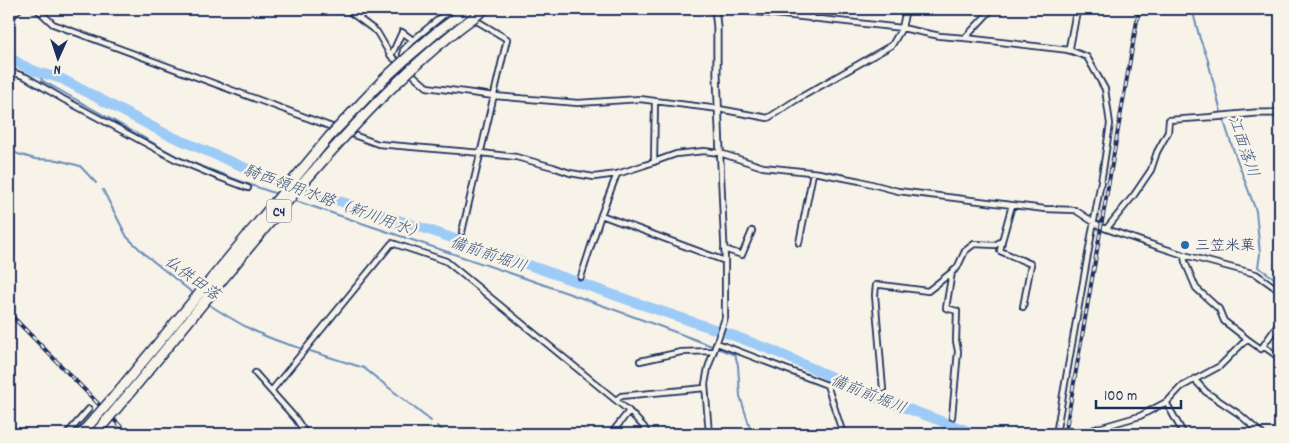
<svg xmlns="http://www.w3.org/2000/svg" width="1289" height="443" viewBox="0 0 1289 443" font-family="Dekko,'Klee One',sans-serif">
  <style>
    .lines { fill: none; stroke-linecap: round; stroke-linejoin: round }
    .stream { stroke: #698dba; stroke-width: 2 }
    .river { stroke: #9dcbf8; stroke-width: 10 }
    .minor-casing { stroke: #1b2f5e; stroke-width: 8 }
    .tertiary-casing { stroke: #1b2f5e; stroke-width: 9 }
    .minor { stroke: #f7f3e8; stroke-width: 4.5 }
    .tertiary { stroke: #f7f3e8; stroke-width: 5.5 }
    .rail-casing { stroke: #1b2f5e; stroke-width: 4 }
    .rail { stroke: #f7f3e8; stroke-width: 2; stroke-dasharray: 5.5; stroke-linecap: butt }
    .motorway-bridge-casing { stroke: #1b2f5e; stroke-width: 12; stroke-linecap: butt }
    .motorway-bridge { stroke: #f7f3e8; stroke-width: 9 }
    .poi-dot { fill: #1f6fb2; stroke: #f7f3e8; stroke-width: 2 }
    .labels { text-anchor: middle; stroke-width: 5; stroke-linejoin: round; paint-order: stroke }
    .shield { fill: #f7f3e8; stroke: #5d6a87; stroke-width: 1 }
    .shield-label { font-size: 14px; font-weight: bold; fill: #1b2f5e }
    .poi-label { font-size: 15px; fill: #1b2f5e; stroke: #f7f3e8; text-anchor: start }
    .water-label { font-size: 16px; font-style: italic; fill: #3c5684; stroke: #f7f3e8 }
  </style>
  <rect width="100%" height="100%" fill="#f7f3e8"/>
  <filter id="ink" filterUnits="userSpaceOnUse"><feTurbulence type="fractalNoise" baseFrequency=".02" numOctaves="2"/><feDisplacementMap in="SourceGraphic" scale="10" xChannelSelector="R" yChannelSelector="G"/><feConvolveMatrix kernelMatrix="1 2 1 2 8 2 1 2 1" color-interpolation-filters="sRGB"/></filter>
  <g filter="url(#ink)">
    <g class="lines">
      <path class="stream" d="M1192,9L1200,39L1207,57L1221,112L1232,146L1256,211L1260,254L1258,267L1280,282
        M35,71L43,81L180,158L245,183L277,194
        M9,149L18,154L35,159L58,160L80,166L96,183
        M103,190L127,237L148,257L194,294
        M293,200C441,250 590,298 735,355L738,365L740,396L752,434
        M208,304C239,324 263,338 300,348
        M310,351L364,368L431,421
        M437,426L447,434"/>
      <path class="river" d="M9,57L22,65L35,71L62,79L164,133L274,180L426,229L634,302L732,335L774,351L876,397L976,434"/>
      <defs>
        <path id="minor" d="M37,9L53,24L378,144L481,153L516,157L553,167L570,173L594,177L617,174L645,165L676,154L704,151L720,153L763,167L819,173L860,181L898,191L1045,209L1075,210L1101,227L1141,241L1184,255L1256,274L1280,291
          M346,9L377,32L391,56L427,87L494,96L578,103L640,99L655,101
          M729,9L902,28L940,36L965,38L1069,50L1087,57L1105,89L1110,124L1103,170L1056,434
          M359,18L366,9
          M812,19L813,9
          M9,20L19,9
          M965,38L992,9
          M413,40L451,9
          M391,56L402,32L413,40L403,50V59
          M9,71L26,77L63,99L175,159L216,176L248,188
          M654,162L655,101L719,109L768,118L796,100L892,45L902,28L906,9
          M601,215L725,261
          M1107,228L1134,195L1151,170L1157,152L1168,132L1169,120L1213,117
          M462,232L507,39L472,18
          M1002,241L1000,251L1031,264L1023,307
          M799,243L813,173
          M724,249L742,255L752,231
          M1184,255L1185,262L1196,288L1219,309L1224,321L1247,339L1261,349L1263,346L1280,358
          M952,272L946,308L957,311L956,341L958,351L952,417
          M581,277L601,215L617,174
          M717,343L827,385L843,434
          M1263,346L1280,322
          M640,361L681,352L714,351
          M255,373L296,419L306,434
          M1194,379L1206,392L1239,414L1262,434
          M883,389L875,295L876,285H881L928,291L957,268L965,251L974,244L995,245L1002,241L1012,205
          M272,390L392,243L446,261L629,411
          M616,400L621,396L705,388
          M1166,402L1182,431
          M67,434L89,409
          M611,434L629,411L644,427L647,434
          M709,434L705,384L708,368L725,318V261L720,153
          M1084,434L1095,429L1140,416L1168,401L1181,387L1220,366L1247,339"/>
        <path id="tertiary" d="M715,9L717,27V75L720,153
          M1069,50L1077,9
          M1213,117L1255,113H1280"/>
      </defs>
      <use href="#minor" class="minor-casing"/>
      <use href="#tertiary" class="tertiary-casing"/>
      <use href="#minor" class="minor"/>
      <use href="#tertiary" class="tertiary"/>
      <defs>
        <path id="rail" d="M9,313L128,434
          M1065,434L1139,9"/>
      </defs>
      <use href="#rail" class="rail-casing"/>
      <use href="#rail" class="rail"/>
      <defs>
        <path id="motorway-bridge" d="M81,434L111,400L329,137L384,79L409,56L437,32L468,9
          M95,434C164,354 228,270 298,189C355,123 413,60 485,9"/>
      </defs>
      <use href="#motorway-bridge" class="motorway-bridge-casing"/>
      <use href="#motorway-bridge" class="motorway-bridge"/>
    </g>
  </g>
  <circle class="poi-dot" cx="1185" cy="245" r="5"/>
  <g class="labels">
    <rect class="shield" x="266.5" y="199.5" width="25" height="23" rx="4"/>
    <g class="shield-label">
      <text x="279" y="216">C4</text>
    </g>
    <g class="poi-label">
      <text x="1195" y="250">三笠米菓</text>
    </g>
    <g class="water-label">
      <text transform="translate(1245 146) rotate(71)" y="6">江面落川</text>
      <text transform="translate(335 201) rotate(20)" y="6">騎西領用水路（新川用水）</text>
      <text transform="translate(489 253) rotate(19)" y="6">備前前堀川</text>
      <text transform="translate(193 277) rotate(36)" y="6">仏供田落</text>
      <text transform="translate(869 393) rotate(22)" y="6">備前前堀川</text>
    </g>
  </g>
  <rect width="1289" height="443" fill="none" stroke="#f7f3e8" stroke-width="30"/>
  <rect x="15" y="15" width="1259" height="413" fill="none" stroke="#1b2f5e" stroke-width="2" filter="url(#ink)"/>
  <g transform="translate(58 58) rotate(183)" stroke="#f7f3e8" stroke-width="4" paint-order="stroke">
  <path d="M0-4L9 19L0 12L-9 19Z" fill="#1b2f5e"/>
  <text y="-8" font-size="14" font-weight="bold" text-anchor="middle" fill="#1b2f5e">N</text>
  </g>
  <path d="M1096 400v8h85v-8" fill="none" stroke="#1b2f5e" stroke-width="2.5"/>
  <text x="1104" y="400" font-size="15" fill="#1b2f5e" stroke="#f7f3e8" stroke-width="4" paint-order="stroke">100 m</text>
</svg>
